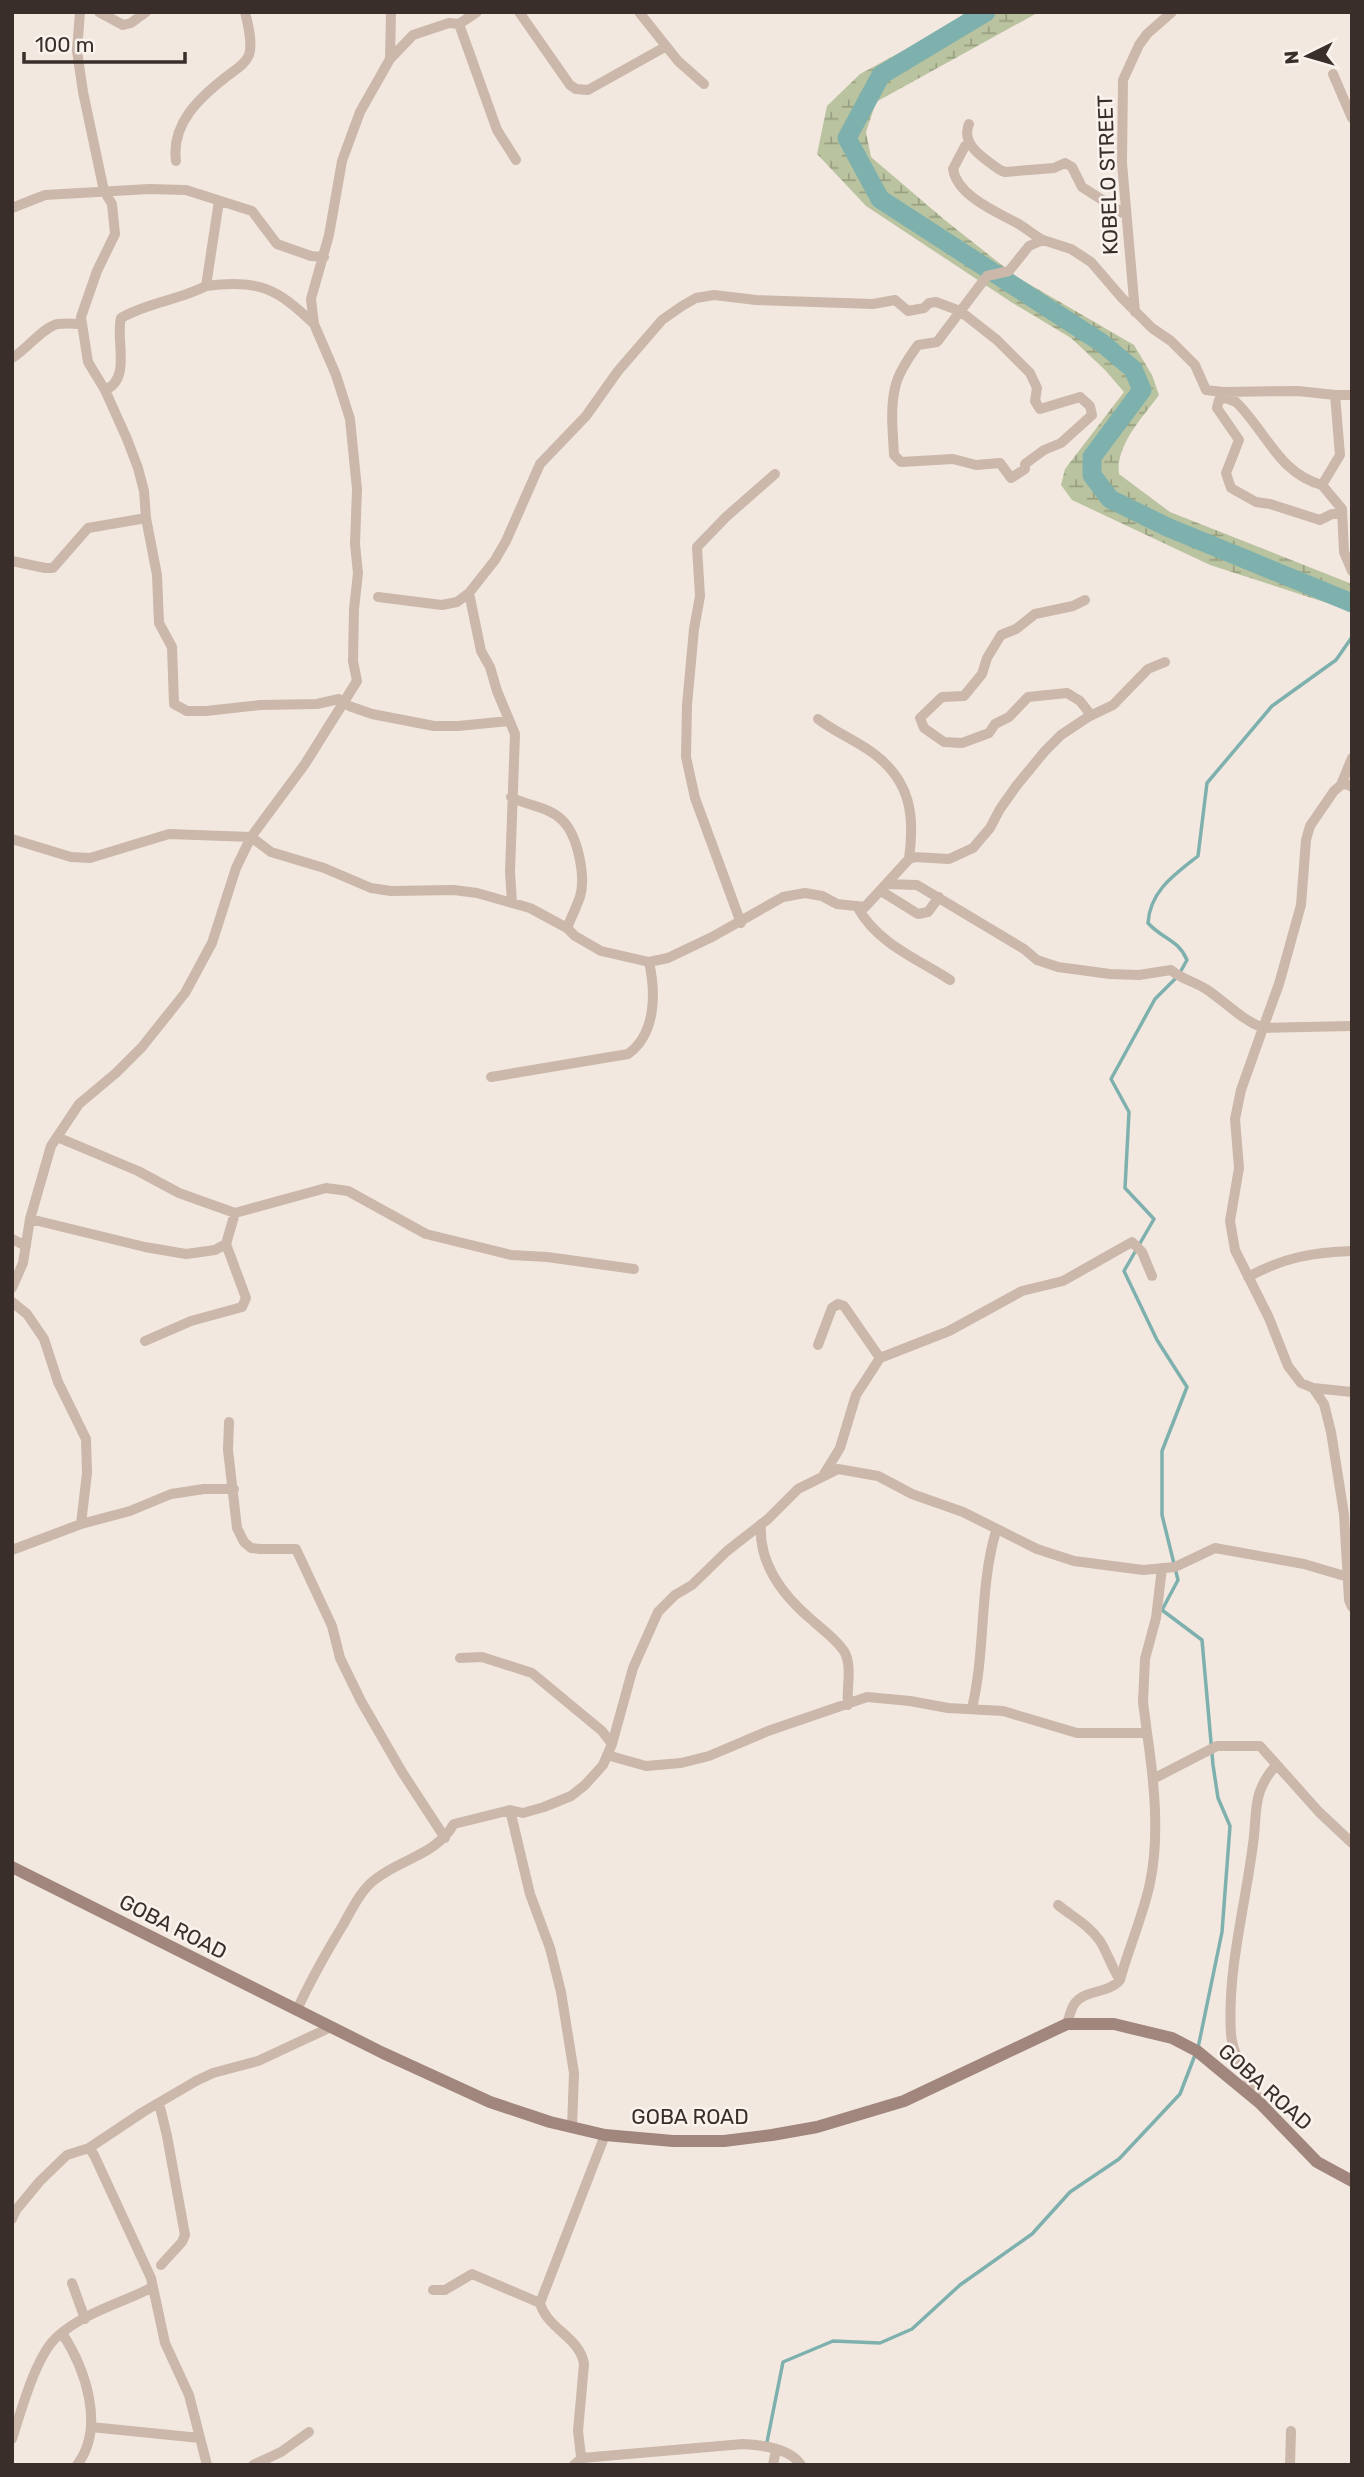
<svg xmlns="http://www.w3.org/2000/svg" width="1364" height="2477" viewBox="0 0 1364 2477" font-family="Rubik,sans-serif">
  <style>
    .wetland { fill: url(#wetland-marsh) }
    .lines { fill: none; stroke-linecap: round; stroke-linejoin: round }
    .stream { stroke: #7eb1ae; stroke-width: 3.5 }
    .river { stroke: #7eb1ae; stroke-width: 19 }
    .minor { stroke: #ccb7ab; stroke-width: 10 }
    .secondary { stroke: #a0867c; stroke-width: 12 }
    .labels { text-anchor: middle; stroke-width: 5; stroke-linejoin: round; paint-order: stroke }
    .street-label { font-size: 21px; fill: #3a2e2a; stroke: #faf3ed }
  </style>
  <defs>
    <pattern id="wetland-marsh" width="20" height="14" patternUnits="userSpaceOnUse" patternTransform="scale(1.75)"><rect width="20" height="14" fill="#bac39f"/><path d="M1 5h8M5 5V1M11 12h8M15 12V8" fill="none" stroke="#989f82"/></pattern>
  </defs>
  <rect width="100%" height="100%" fill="#f3e8e0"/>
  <path class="wetland" d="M965,12H1039L876,102L866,132L871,157L946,221L1017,277L1134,345L1152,375L1159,395C1143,417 1115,446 1119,474L1170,512L1352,584V611L1210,565L1072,500L1061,485L1065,469L1124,392L1105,370L1071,338L1011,302L866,206L817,154L827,106L860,74L958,21Z"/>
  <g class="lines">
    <path class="stream" d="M1198,2048L1222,1932L1230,1826L1218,1798L1213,1765L1202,1640L1162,1610L1178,1580L1162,1515V1451L1187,1387L1157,1340L1124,1271L1154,1219L1125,1188L1129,1112L1111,1079L1155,999L1178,976L1187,960C1178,939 1162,939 1148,923C1150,891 1174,875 1198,856L1207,783L1272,706L1336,660L1352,637
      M767,2442L783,2362L833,2341L880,2343L912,2329L960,2285L1032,2234L1070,2192L1119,2159L1180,2094L1195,2055"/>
    <path class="river" d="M986,12L881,75L847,138L880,199L1102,343L1133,369L1142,390L1092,457V475L1110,499L1167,527L1352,603"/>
    <path class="minor" d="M80,12L77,51L83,92L104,191L112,204L115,234L97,271L81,317L88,362L105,390L127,439L138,468L144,491L146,518L157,575L159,623L172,647L174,704L187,711H206L260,705L317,704L339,699L349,706L372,714L434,726H458L509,721
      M99,12L123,25L131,23L146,12
      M519,12L570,85L576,89L588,90L665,47
      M639,12L678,61L704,84
      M459,24L477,12
      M390,59L391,12
      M1333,74L1352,118
      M969,124C960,145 985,159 1000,170L1005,172L1054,168L1065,163L1072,167L1082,187L1126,215
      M969,144L965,146L953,169C957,195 994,211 1015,222C1025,227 1033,235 1043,240
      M176,161C171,124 199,98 226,77C233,71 245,65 249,55C253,43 248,24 245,12
      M12,208L45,195L149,189L186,190L252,211L277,244L311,256L324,257
      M206,286C258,279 277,288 314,324
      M1135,312L1122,163L1123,80L1139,45L1147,34L1172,12
      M12,358C26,350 44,326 58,324C66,323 74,324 82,324
      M105,390C132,379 115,339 121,318C146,303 179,300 206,286L219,201
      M1352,395H1335L1340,455L1322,485L1342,509L1344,552L1352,571
      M1322,485C1279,474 1266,431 1236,402L1226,398L1219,400L1217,408L1239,440L1226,473L1231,488L1256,502L1270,504L1320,520L1332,514H1342
      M12,561L45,568H53L88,528L146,518
      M469,593L481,651L490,667L497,691L515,734L510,872L512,903
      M378,597L442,605L457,602L469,593L495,560L506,541L540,464L586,416L618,371L662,320L682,306L696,298L714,295L756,300L873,304L895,300L908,311L924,308L929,303L936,302L960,311L997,340L1030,373L1037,388L1035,401L1040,409L1080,397L1090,406L1092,415L1061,443L1044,450L1025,464V469L1011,478L1000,463L976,465L953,459L901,462L894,455C893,434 890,409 895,388C898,373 909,357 918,345L937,342L987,276L1009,271L1029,246L1043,240L1071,249L1091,262L1122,298L1152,328L1171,341L1195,365L1206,390L1223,392L1298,391L1335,395
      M1085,600L1073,606L1035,614L1016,629L1001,635L987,658L982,674L964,696L942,697L920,718L924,728L944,742L962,743L989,733L995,724L1009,717L1028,697L1067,693L1080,701L1091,715
      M818,719C835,732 855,740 873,753C911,781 915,816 909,859
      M1341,785L1352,758
      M511,797C527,806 547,806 561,819C578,834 586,877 580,897C576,908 571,918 567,928
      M12,839L71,857L90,858L169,834L251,837L271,852L324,868L371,888L391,891L454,890L477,893L530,908L567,928L575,936L601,951L649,962L668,958L712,937L783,897L805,893L822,896L837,904L865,907L909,859L914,857L949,859L973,848L990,828L1000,809L1017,785L1045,751L1061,735L1088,717L1113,705L1148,669L1165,662
      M888,884L917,885L1024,949L1037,960L1058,967L1110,974L1139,975L1171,970C1181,979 1195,982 1206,989C1227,1003 1239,1018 1263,1028L1279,984L1301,905L1306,840L1310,826L1334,791L1341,785L1347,784L1352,787
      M881,891L918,914L928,912L939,897
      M858,908C878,944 918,959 950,980
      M741,923L695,798L686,757L687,705L694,629L700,596L697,547L726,517L775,474
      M1352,1026L1263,1028L1241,1090L1235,1119L1239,1168L1230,1221L1235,1250L1269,1318L1288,1366L1301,1383L1313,1388L1324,1404L1331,1432L1344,1514L1349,1600L1352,1607
      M491,1077L628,1054C656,1034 656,993 649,962
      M57,1137L138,1171L179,1193L235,1213L326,1188L348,1191L426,1234L511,1255L547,1257L634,1269
      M30,1219L145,1247L186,1254L215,1250L226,1244L235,1213
      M12,1239L26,1246
      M1248,1277C1282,1258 1313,1252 1352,1251
      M12,1288L23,1263L30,1219L51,1146L79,1104L116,1073L142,1047L185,993L212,943L236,868L251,837L305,764L357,681L353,661L354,609L358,573L355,544L357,489L350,419L336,375L314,324L311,299L329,235L342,161L360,112L390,59L413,35L449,23L459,24L497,130L516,160
      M12,1302L27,1314L44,1339L58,1382L86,1439L87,1473L81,1524
      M145,1341L191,1321L242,1307L246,1298L226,1244
      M818,1345L832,1308L838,1304L844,1306L880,1358
      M1313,1388L1352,1392
      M229,1422L228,1450L237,1528L244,1542L251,1548L260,1549H296L332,1626L340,1658L361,1701L402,1772L445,1838
      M824,1474L840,1448L856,1395L880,1358L949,1331L1022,1291L1063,1281L1132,1242L1142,1252L1152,1276
      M761,1524C758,1564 783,1596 813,1621C823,1630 836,1639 844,1651C853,1667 846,1688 848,1705
      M12,1550L81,1524L130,1511L171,1494L204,1489H234
      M460,1658L482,1657L532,1673L602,1731L612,1744
      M972,1708C986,1650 979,1588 996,1531
      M1147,1733L1143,1702L1145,1659L1156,1618L1162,1568
      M607,1755L646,1766L681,1763L709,1756L768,1731L867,1697L910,1701L948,1708L1003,1711L1077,1733H1147C1154,1780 1160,1836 1150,1883C1143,1916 1129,1947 1120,1980C1108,1994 1086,1989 1075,2003C1071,2008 1069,2018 1067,2024
      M1153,1779L1217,1746H1260L1319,1812L1352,1843
      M510,1810L530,1894L550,1948L561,1992L574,2073L572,2127
      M1058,1905C1073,1917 1089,1925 1100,1941C1108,1954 1112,1968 1120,1980
      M297,2010C310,1981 326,1953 343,1925C352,1909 361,1889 377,1878C405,1857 434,1856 454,1824L510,1810L523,1813L544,1807L571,1796L585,1785L603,1765L612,1744L633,1668L658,1612L675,1595L692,1585L727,1551L768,1519L798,1489L838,1469L878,1476L912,1494L963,1512L1037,1549L1074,1561L1143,1570L1175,1567L1215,1548L1304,1564L1348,1577
      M159,2103L167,2136L185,2235L182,2242L161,2265
      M1260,2103C1251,2080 1233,2059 1231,2034C1227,1970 1245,1908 1253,1844C1256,1827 1254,1807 1260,1791C1264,1781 1269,1772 1277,1765
      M89,2148L94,2155L151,2278L165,2343L189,2395L207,2465
      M12,2219L16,2210L40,2181L67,2155L89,2148L143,2112L196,2081L213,2073L258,2061L331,2027
      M72,2283L85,2319
      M433,2290H445L472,2274L540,2303
      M62,2333C85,2368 106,2427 77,2465
      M91,2427L200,2438
      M12,2439C21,2412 36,2354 58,2336C85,2312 122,2303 153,2287
      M253,2465L281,2452L309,2432
      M574,2465L582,2458L743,2444C762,2445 790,2448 801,2465
      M582,2465L578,2431L584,2364C580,2337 547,2329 540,2303L605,2135
      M773,2465L776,2450
      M1290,2465L1291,2431"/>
    <path class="secondary" d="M12,1867L383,2053L490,2102L550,2122L605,2135L673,2141H724L772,2135L817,2127L904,2101L1067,2024H1114L1172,2038L1197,2051L1260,2103L1317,2162L1352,2181"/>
  </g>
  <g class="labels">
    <g class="street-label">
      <text transform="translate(1108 175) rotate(-92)" y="7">KOBELO STREET</text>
      <text transform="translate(173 1927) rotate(27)" y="7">GOBA ROAD</text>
      <text transform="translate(1265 2087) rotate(42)" y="7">GOBA ROAD</text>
      <text x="690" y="2124">GOBA ROAD</text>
    </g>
  </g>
  <rect width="1364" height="2477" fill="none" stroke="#3a2e2a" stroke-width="28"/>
  <g transform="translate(1308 56) rotate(265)" stroke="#faf3ed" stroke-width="5" paint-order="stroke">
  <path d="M0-5L12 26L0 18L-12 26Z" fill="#3a2e2a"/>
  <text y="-10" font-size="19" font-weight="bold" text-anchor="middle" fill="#3a2e2a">N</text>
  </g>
  <path d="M24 52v10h161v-10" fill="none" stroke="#3a2e2a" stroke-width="3.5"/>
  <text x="35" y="52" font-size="21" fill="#3a2e2a" stroke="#faf3ed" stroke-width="5" paint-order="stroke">100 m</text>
</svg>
